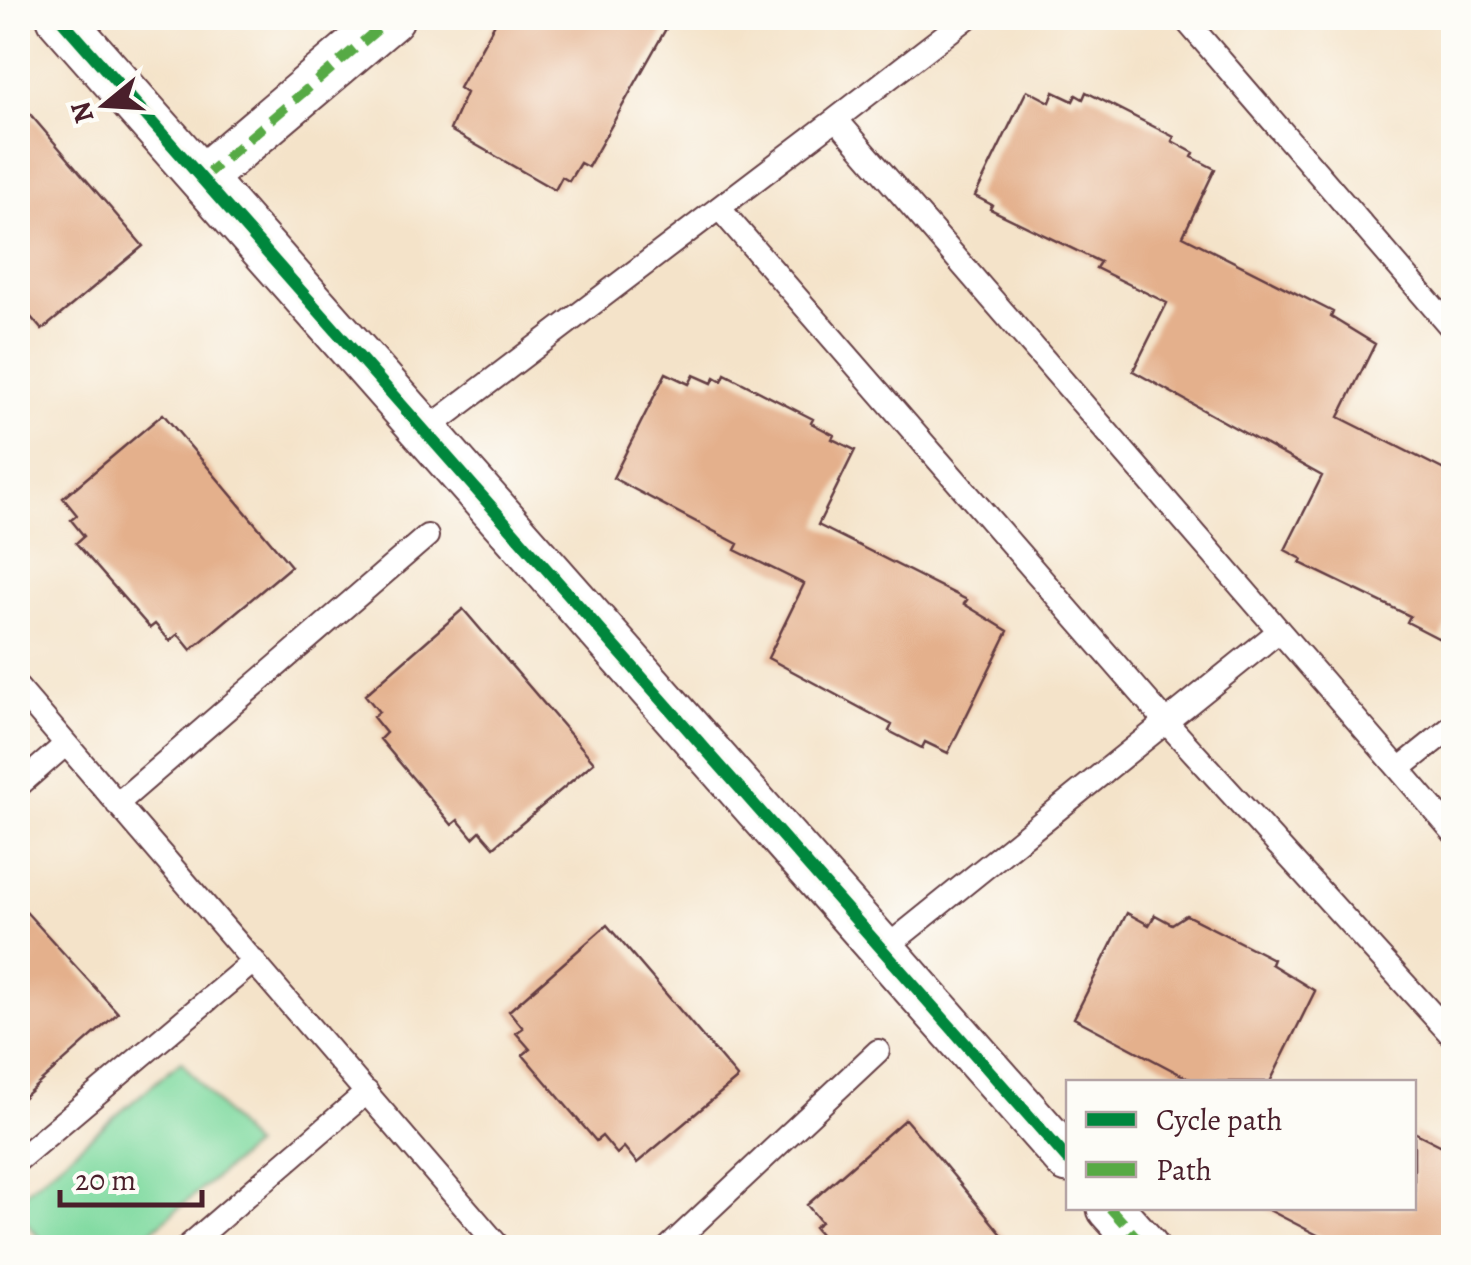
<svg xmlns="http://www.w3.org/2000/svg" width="1471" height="1265" viewBox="0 0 1471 1265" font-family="Alegreya,serif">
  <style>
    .green { fill: #80daa0; stroke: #657c66; stroke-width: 2.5 }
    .building { fill: #e4b08c }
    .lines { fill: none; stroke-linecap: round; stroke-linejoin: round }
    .service-casing { stroke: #643c43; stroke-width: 26 }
    .minor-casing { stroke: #643c43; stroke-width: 49 }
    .service { stroke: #fff; stroke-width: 22 }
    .minor { stroke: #fff; stroke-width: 45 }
    .quiet { stroke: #57aa44; stroke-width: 10; stroke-dasharray: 20 10; stroke-linecap: butt }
    .cycleway-casing { stroke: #fdfcf7; stroke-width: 19 }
    .cycleway { stroke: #00873e; stroke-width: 12 }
  </style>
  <rect width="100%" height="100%" fill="#fdfcf7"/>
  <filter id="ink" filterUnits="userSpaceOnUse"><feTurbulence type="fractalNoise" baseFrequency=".01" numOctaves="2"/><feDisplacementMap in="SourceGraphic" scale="20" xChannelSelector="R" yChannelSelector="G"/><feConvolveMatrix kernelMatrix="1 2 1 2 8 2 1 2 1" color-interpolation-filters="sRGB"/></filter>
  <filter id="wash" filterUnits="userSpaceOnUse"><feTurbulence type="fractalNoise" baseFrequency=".0048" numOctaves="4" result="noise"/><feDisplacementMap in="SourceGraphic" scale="40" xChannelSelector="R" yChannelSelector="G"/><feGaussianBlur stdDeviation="2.25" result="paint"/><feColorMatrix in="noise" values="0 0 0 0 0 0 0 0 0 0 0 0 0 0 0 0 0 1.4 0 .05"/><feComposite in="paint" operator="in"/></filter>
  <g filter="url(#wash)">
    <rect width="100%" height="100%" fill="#f4e3c9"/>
    <path class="green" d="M181,1061L253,1146L132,1247H47L18,1212V1198Z"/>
    <g id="blocks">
      <path class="building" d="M498,18H672L588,167L580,163L569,181L562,177L555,190L450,130L466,93L459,88Z
        M1027,90L1050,102L1054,92L1073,101L1076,95L1083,99L1086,92L1174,137L1172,141L1194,153L1192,157L1215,169L1183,236L1333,312L1331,317L1375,344L1339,417L1454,475V613L1440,639L1407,622L1410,616L1300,563L1302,559L1285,550L1322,476L1133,371L1167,303L1096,268L1100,262L990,209L992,205L975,196Z
        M18,100L143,246L42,330L18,302Z
        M666,373L689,384L694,375L712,383L715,377L722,381L725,374L813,419L811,423L834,435L832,439L855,450L818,525L967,600L964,604L1008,631L948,753L925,742L922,748L889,731L892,725L768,658L804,584L735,550L738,544L613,478Z
        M163,414L291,566L191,650L178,634L170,641L155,624L150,628L76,543L84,536L71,520L77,515L63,498Z
        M463,609L594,762L494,847L480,831L473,838L458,820L452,825L380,739L386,733L373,717L379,712L365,695Z
        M18,903L118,1013L18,1102Z
        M1127,913L1149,925L1155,915L1172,924L1186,915L1273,959L1271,964L1315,991L1270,1082H1195L1074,1018Z
        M607,925L738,1078L637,1163L624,1147L617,1154L602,1136L596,1141L523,1055L530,1049L516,1033L523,1028L509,1011Z
        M905,1119L938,1157L1013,1248H832L814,1227L821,1222L807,1205Z
        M1414,1132L1454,1152V1248H1343L1265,1208H1414Z"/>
    </g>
  </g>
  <g filter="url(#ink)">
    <use href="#blocks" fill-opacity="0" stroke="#643c43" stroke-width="2.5"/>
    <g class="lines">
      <defs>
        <path id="service" d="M1184,18L1454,331
          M836,119L967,18
          M719,208L1166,722L1454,1038
          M425,431L836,119L1399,769L1454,725
          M18,688L500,1248
          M1399,769L1454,833
          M18,786L66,744
          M117,804L427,536
          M883,950L1279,631
          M18,1160L254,961
          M186,1248L367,1092
          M668,1248L878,1051"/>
        <path id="minor" d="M60,18L1068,1160
          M202,178L391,18
          M1110,1208L1146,1248"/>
      </defs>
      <use href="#service" class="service-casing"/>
      <use href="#minor" class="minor-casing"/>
      <use href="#service" class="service"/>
      <use href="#minor" class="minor"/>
      <path class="quiet" d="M202,178L391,18
        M1110,1208L1146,1248"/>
      <defs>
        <path id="cycleway" d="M60,18L1068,1160"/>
      </defs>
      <use href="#cycleway" class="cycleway-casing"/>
      <use href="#cycleway" class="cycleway"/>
    </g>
  </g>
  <rect width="1471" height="1265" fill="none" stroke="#fdfcf7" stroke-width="60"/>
  <rect x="1066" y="1080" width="350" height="130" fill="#fdfcf7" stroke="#b5a4a5" stroke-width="2.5"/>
  <rect x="1086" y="1112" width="50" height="15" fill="#00873e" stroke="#b5a4a5" stroke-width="2.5"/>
  <text x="1156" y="1130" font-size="30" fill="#4a1f2b">Cycle path</text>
  <rect x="1086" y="1162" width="50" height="15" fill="#57aa44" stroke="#b5a4a5" stroke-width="2.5"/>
  <text x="1156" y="1180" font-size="30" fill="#4a1f2b">Path</text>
  <g transform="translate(105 105) rotate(252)" stroke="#fdfcf7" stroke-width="8" paint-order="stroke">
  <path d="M0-8L18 38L0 25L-18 38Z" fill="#4a1f2b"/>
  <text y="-15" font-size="28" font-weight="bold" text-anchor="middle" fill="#4a1f2b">N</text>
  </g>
  <path d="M60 1190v15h142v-15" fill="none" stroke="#4a1f2b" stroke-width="5"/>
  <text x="75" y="1190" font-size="30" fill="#4a1f2b" stroke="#fdfcf7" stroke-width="8" paint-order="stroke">20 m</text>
</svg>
